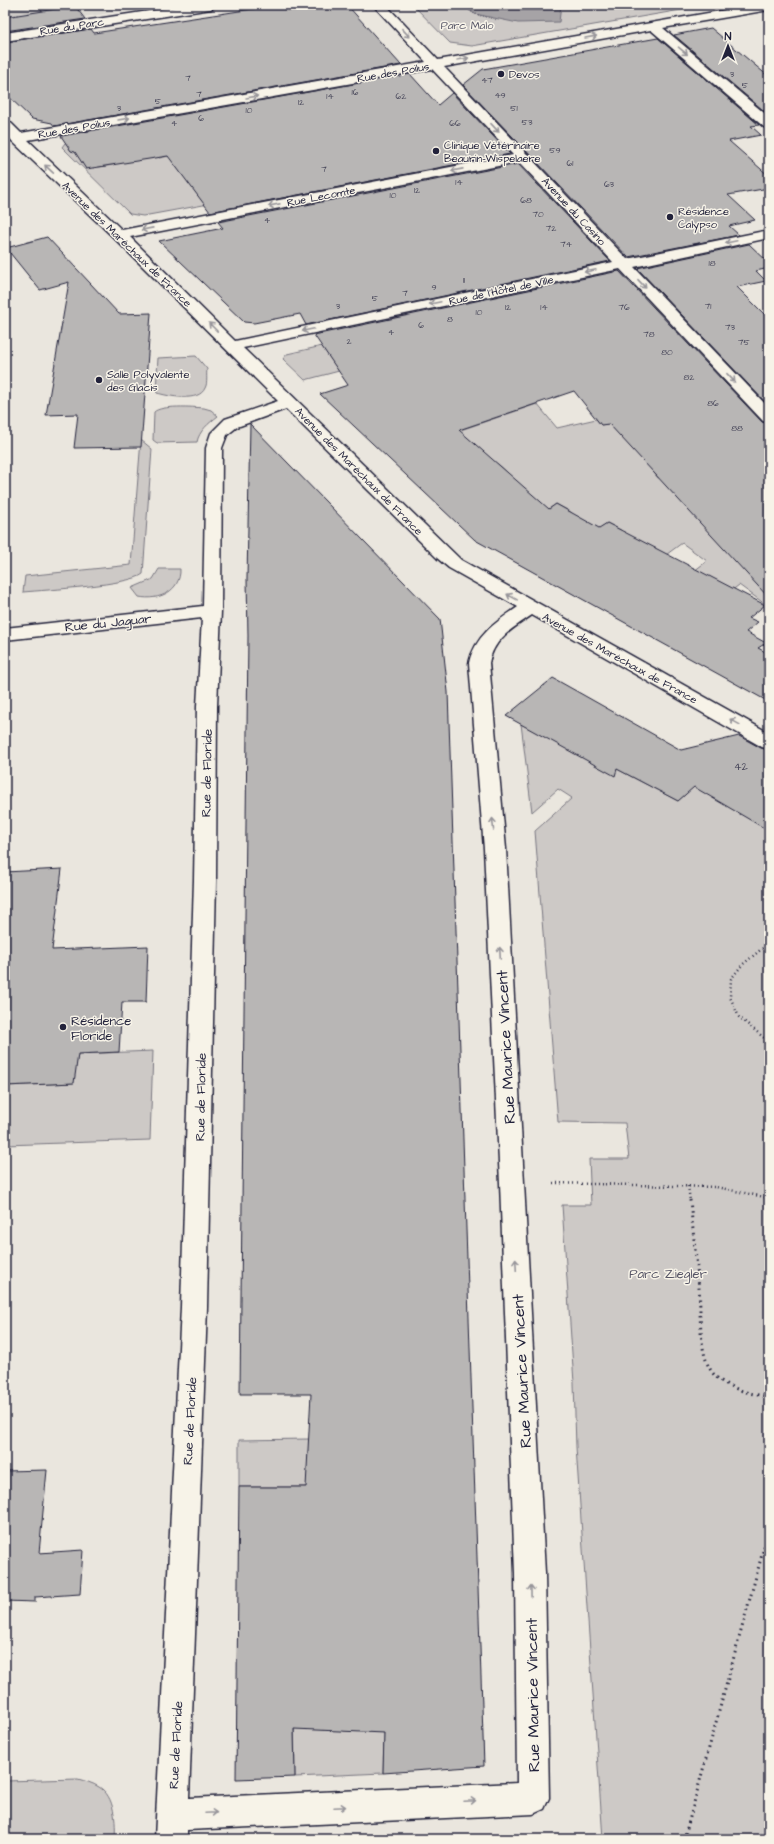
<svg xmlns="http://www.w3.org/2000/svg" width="774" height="1844" viewBox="0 0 774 1844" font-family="'Architects Daughter',sans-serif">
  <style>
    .built { fill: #dbd8d2 }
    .green { fill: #cdc9c6; stroke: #787680 }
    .water { fill: #a6a3a6; stroke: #716f7b }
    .building { fill: #b8b6b5; stroke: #22223b }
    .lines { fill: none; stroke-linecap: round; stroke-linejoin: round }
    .street-casing { stroke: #22223b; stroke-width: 3 }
    .path-far2 { stroke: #22223b; stroke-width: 1.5; stroke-dasharray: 0.5 2; stroke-linecap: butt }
    .path-far1 { stroke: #22223b; stroke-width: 2.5; stroke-dasharray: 1 3; stroke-linecap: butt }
    .path { stroke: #22223b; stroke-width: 3; stroke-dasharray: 1.5 4; stroke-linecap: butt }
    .street { fill: #f7f3e8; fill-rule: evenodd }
    .oneway { stroke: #97959a }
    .poi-dot { fill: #22223b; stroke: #f7f3e8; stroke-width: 1.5 }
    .labels { text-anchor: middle; stroke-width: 3; stroke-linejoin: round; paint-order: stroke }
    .far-number-label { font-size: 9px; fill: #48475a }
    .far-park-label { font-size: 11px; fill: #555465; stroke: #f7f3e8 }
    .far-street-label { font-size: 11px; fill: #22223b; stroke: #f7f3e8 }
    .far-poi-label { font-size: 11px; fill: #22223b; stroke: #f7f3e8; text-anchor: start }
    .number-label { font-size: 11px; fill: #48475a }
    .street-label { font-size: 13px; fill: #22223b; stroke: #f7f3e8 }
    .poi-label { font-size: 13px; fill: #22223b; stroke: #f7f3e8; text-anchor: start }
    .park-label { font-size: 13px; fill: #555465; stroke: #f7f3e8 }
    .near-street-label { font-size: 16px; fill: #22223b; stroke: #f7f3e8 }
  </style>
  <rect width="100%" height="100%" fill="#eae6de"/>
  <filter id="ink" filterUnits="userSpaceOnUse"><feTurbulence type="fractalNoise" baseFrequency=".025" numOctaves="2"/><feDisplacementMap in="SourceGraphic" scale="8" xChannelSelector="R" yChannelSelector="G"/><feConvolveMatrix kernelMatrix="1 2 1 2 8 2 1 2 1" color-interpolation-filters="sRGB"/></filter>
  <g filter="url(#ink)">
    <path class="built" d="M75,5H161L83,17Z"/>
    <path class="green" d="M5,5H56L40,8L43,13L17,17L15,15L5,17Z
      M413,5H710L472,46L450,43Z
      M146,140L159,158L178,154L379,173L143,216L130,214L62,147L65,143L75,141L69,148L71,151C81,153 87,159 93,168L113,165Z
      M322,346L339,371L305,380L283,359L287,354Z
      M196,356L207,369C206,375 208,383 205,388C199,403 168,396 157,393L156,391L158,358Z
      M537,404L557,428L596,419L601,425L625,420L651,469L658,478L691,471L769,575V607L739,585L718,601L651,604L707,561L682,543L632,580L621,530L607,523L593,533L571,512L556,504L522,527L507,472L498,464L431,440Z
      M204,408L211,410L218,416C209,423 199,431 197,442L157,443L153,440L154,412C161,405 193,407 204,408Z
      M141,440L152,449L143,574C130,585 46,590 23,592L25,576L131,565Z
      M159,569H180C181,591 159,601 139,597L132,588L153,579Z
      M521,724L617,769L678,801L705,776L769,821L762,827L769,831V1839H603L576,1447L574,1383L562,1205H591L589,1159H629L625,1123L558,1122L535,831L572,798L558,789L532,812Z
      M153,1051L150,1140L5,1145V1086L73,1083L78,1054Z
      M309,1439L365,1487H239V1440Z
      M294,1700L384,1733L383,1773L295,1777Z
      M78,1779C85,1781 93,1783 99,1787C115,1796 116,1823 115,1839H5V1781Z"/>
    <path class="water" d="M462,5H526L554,8L555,5H561L559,22L518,23L475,14Z"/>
    <path class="building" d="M279,5H347L401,65L54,126L52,123L32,119L5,93V42L91,29L94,33Z
      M75,6L85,19L5,31V17Z
      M711,28L769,77V115L674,35Z
      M658,38L759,125L751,126L761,135L729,141L769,176V188L728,195L755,220L729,226L739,235L628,257L463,85L483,69Z
      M410,74L438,105L452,93L510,154L210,212L168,156L86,169L75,152L71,151L61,136Z
      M518,164L610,261L306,325L300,314L254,323L244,322L159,241L223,228L218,222Z
      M47,237L119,314L151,313L141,447L74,448L78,414L46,415L69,282L40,290L6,248Z
      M749,244L769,263V268L756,271L766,281L737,287L769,319V406L637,268Z
      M619,271L762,422L769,424V598L609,424L601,425L574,391L459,430L549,509L556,504L599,528L607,523L765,605L749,618L758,622L746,632L766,643L758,648L769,654V702L475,540L320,394L348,385L314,335Z
      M250,424L440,619L448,692L484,1766L383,1773L384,1733L294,1729L295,1777L236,1779L239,1487H306L311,1394H240L248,636L247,579Z
      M553,678L681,750L739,736L761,748L769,750V831L694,787L678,801L617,769L615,776L506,716Z
      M62,869L52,950L148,946L146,1002H122L119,1052L78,1054L74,1083L5,1086V872Z
      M47,1470L39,1553L83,1550L80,1594L35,1597V1602L5,1601V1471Z"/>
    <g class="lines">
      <defs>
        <path id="street" d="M188,5H217L211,9L5,41V33Z
          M373,5H386L438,60L754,5H769V10L663,28L769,117V128L764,127L651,30L444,67L627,259L769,230V238L634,267L769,408V423L763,421L620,269L243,348L461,560L769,733V749L762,747L532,615C513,628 493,639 489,663L506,849L524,1183L545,1573L549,1798L544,1809L533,1814L187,1830V1839H155L181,1307L194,880L197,706L202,618L5,640V628L203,606L206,448L211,433L225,419L278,401L114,238L12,141L5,132V121L10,122L21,133L426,62ZM432,69L513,155L122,230L28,140ZM519,162L613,262L235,341L130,237ZM286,409L437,558L449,568L518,607C496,622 475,636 469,663L484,849L500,1183L515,1573L517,1783L189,1798L207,1307L216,880L217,706L221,611L222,448L227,435L237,427Z"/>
      </defs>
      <use href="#street" class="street-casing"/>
      <path class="path-far2" d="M461,5L475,14L497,20
        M528,5L559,8"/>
      <path class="path-far1" d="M769,943L742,965L731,979L730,997L739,1017L769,1042
        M553,1183L716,1187L769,1198
        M688,1186L690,1201"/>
      <path class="path" d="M690,1200C693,1230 696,1259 699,1288C701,1311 698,1353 712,1372C723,1388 751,1394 769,1397
        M684,1839L769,1529"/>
      <use href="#street" class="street"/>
    </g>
    <defs><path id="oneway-shaft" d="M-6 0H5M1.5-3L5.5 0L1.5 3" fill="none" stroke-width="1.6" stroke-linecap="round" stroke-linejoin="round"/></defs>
    <g class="oneway">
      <use href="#oneway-shaft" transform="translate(406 33) rotate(47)"/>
      <use href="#oneway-shaft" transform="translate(591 37) rotate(-10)"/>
      <use href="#oneway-shaft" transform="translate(683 51) rotate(40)"/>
      <use href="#oneway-shaft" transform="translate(463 59) rotate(-10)"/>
      <use href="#oneway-shaft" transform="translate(252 97) rotate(-10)"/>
      <use href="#oneway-shaft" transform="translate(124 119) rotate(-10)"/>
      <use href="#oneway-shaft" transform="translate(495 128) rotate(47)"/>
      <use href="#oneway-shaft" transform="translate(49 169) rotate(-137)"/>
      <use href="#oneway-shaft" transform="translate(457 170) rotate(169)"/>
      <use href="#oneway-shaft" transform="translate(274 205) rotate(169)"/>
      <use href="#oneway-shaft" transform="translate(147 229) rotate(169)"/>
      <use href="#oneway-shaft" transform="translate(731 242) rotate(168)"/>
      <use href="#oneway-shaft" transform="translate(590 271) rotate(168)"/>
      <use href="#oneway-shaft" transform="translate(642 284) rotate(47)"/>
      <use href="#oneway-shaft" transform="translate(435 303) rotate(168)"/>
      <use href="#oneway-shaft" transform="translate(213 327) rotate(-135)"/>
      <use href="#oneway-shaft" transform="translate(308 330) rotate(168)"/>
      <use href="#oneway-shaft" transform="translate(731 378) rotate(47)"/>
      <use href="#oneway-shaft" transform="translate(512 597) rotate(-151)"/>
      <use href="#oneway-shaft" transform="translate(735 722) rotate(-151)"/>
      <use href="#oneway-shaft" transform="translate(493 824) rotate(-95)"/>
      <use href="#oneway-shaft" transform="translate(500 953) rotate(-93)"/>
      <use href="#oneway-shaft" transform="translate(516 1265) rotate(-93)"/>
      <use href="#oneway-shaft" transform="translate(531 1591) rotate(-91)"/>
      <use href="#oneway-shaft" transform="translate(470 1801) rotate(-3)"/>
      <use href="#oneway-shaft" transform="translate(340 1807) rotate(-3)"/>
      <use href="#oneway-shaft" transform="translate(211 1813) rotate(-3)"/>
    </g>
  </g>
  <g class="poi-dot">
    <circle cx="501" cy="74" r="4"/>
    <circle cx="436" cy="151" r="4"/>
    <circle cx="670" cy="217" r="4"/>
    <circle cx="99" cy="380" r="4"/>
    <circle cx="63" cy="1027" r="4"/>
  </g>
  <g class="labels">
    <g class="far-number-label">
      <text x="732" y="77">3</text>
      <text x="188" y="81">7</text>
      <text x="487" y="83">47</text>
      <text x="745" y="88">5</text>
      <text x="355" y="95">16</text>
      <text x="199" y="97">7</text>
      <text x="500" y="98">49</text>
      <text x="330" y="99">14</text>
      <text x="401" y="99">62</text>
      <text x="158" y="104">5</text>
      <text x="301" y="105">12</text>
      <text x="119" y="111">3</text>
      <text x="514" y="111">51</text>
      <text x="249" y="113">10</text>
      <text x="201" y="121">6</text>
      <text x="527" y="125">53</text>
      <text x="174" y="126">4</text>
      <text x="455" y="126">66</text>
      <text x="555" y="153">59</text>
      <text x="570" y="166">61</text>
      <text x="324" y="172">7</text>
      <text x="459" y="185">14</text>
      <text x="609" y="187">63</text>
      <text x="417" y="193">12</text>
      <text x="393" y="198">10</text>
      <text x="526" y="203">68</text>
      <text x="538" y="217">70</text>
      <text x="267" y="223">4</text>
      <text x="551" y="231">72</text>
      <text x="566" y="247">74</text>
      <text x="712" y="266">18</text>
      <text x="464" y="283">11</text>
      <text x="434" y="290">9</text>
      <text x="405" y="296">7</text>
      <text x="375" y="301">5</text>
      <text x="338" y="309">3</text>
      <text x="708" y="309">71</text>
      <text x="508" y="310">12</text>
      <text x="544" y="310">14</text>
      <text x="624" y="310">76</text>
      <text x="479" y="315">10</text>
      <text x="450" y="322">8</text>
      <text x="421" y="328">6</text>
      <text x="730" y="330">73</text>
      <text x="391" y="335">4</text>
      <text x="649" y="337">78</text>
      <text x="349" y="344">2</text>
      <text x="744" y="345">75</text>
      <text x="667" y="355">80</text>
      <text x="689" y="380">82</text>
      <text x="713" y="406">86</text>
      <text x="737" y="431">88</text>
    </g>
    <g class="far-park-label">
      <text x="467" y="29">Parc Malo</text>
    </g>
    <g class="far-street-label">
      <text transform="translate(72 26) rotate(-9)" y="4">Rue du Parc</text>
      <text transform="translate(393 72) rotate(-10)" y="4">Rue des Poilus</text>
      <text transform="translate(74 128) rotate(-10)" y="4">Rue des Poilus</text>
      <text transform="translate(321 196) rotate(-11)" y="4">Rue Lecomte</text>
      <text transform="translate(574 211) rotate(47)" y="4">Avenue du Casino</text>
      <text transform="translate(127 244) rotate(44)" y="4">Avenue des Maréchaux de France</text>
      <text transform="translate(501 290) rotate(-12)" y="4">Rue de l'Hôtel de Ville</text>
      <text transform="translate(359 471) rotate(45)" y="4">Avenue des Maréchaux de France</text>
      <text transform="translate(620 658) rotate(29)" y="4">Avenue des Maréchaux de France</text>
    </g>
    <g class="far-poi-label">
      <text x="509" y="78">Devos</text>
      <text x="444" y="149">Clinique Vétérinaire<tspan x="444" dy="13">Beaurin-Wispelaere</tspan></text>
      <text x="678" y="215">Résidence<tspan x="678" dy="13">Calypso</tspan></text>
      <text x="107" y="378">Salle Polyvalente<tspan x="107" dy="13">des Glacis</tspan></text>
    </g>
    <g class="number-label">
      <text x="741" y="770">42</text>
    </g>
    <g class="street-label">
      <text transform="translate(108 622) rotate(-6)" y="5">Rue du Jaguar</text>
      <text transform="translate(206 773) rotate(-89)" y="5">Rue de Floride</text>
      <text transform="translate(200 1097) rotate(-89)" y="5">Rue de Floride</text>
      <text transform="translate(189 1421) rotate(-87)" y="5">Rue de Floride</text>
      <text transform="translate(175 1745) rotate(-87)" y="5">Rue de Floride</text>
    </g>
    <g class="poi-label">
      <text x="71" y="1025">Résidence<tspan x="71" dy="15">Floride</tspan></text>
    </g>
    <g class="park-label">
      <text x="668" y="1278">Parc Ziegler</text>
    </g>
    <g class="near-street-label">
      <text transform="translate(505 1047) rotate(-93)" y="6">Rue Maurice Vincent</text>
      <text transform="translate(521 1371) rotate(-93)" y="6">Rue Maurice Vincent</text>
      <text transform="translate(532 1695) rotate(-91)" y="6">Rue Maurice Vincent</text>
    </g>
  </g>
  <rect width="774" height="1844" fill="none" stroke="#f7f3e8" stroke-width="20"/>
  <rect x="10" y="10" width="754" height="1824" fill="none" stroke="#22223b" stroke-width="1.5" filter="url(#ink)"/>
  <g transform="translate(728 46)" stroke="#f7f3e8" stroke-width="3" paint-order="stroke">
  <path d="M0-3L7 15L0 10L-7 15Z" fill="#22223b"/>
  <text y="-6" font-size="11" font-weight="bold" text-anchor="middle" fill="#22223b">N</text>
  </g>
</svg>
